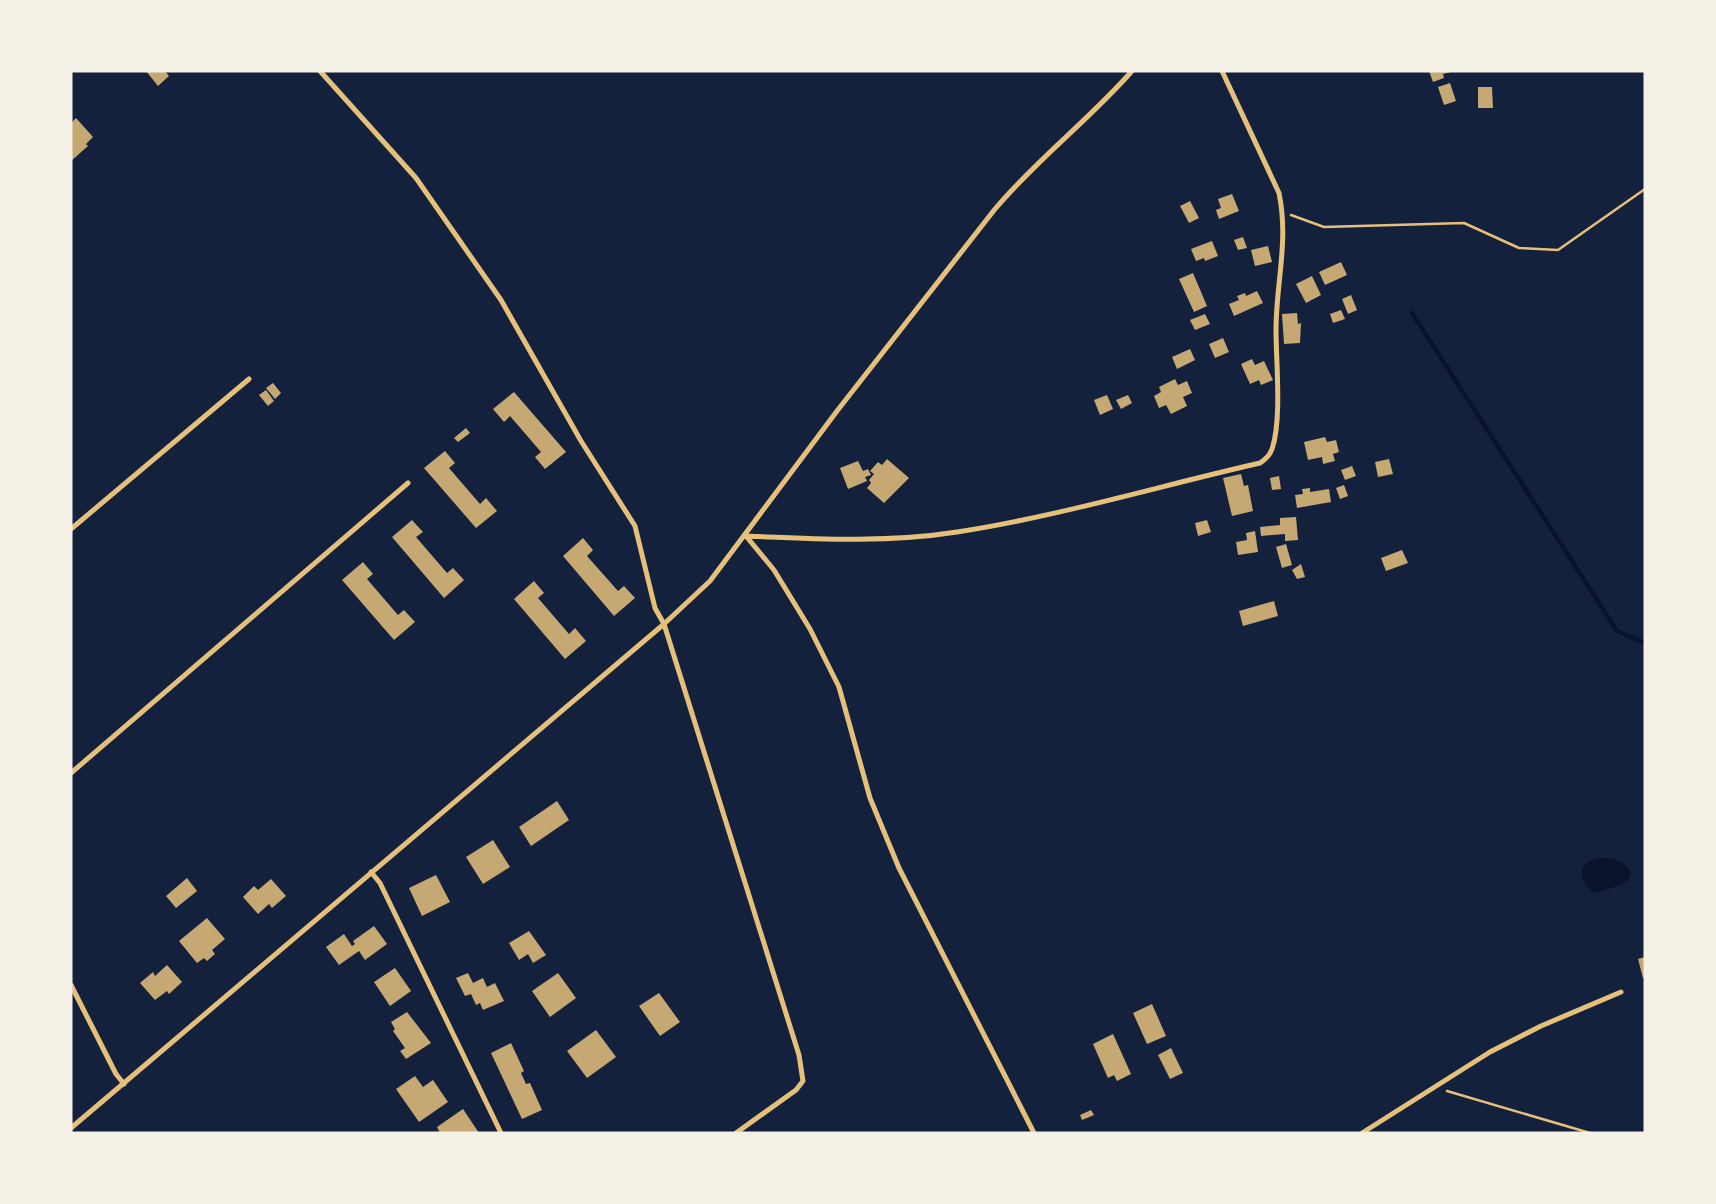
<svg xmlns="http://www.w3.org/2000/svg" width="1716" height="1204" viewBox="0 0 1716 1204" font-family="'PT Sans',sans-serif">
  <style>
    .water { fill: #0b132b }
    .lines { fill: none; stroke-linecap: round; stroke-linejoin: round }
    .stream { stroke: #0b132b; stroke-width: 4.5 }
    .building { fill: #c6a872 }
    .path { stroke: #e5c07b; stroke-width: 2.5 }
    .minor { stroke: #e5c07b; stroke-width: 5 }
  </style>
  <rect width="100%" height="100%" fill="#14213d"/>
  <path class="water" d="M1599,858C1614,858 1623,859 1631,873L1629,880L1621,885L1595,893C1585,889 1576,870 1587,863C1590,860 1596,859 1599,858Z"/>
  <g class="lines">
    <path class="stream" d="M1412,313L1617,631L1645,643"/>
  </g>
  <path class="building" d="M146,71H165L169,76L158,86Z
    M1429,71H1451V72L1443,74L1444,78L1433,82Z
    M1450,83L1456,101L1444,105L1438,87Z
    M1478,87H1492L1493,108H1478Z
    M76,118L93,137L86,144L88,146L71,161V123Z
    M1232,194L1239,211L1219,219L1216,210L1221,208L1218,199Z
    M1190,201L1199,218L1189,223L1180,206Z
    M1243,237L1247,248L1238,250L1234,240Z
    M1212,241L1218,256L1205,261L1204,258L1196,261L1191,249Z
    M1268,246L1272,262L1255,266L1251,250Z
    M1341,262L1347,275L1325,285L1319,272Z
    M1193,273L1207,306L1194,312L1179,279Z
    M1312,276L1321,295L1306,303L1296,284Z
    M1257,291L1263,303L1234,316L1229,304L1239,300L1237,296L1245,293L1246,296Z
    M1351,295L1357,310L1348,314L1342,299Z
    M1341,310L1345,319L1333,323L1330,314Z
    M1297,313L1298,324L1301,323L1300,343L1284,344L1282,314Z
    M1205,314L1210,324L1195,330L1190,320Z
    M1223,338L1229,352L1215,358L1209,344Z
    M1190,349L1195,360L1177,369L1172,357Z
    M1252,359L1255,365L1264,361L1273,380L1261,385L1259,380L1250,384L1241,364Z
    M1175,379L1178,385L1187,381L1192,393L1183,397L1187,406L1171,414L1166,405L1159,408L1154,396L1161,392L1159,387Z
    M273,383L281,393L275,399L266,388Z
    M266,390L274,401L268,406L259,395Z
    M514,392L566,452L545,469L535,457L541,452L510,416L504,422L493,409Z
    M1107,395L1113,409L1100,415L1094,400Z
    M1128,395L1132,403L1121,409L1116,400Z
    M466,428L470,433L458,442L454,438Z
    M1325,437L1327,442L1336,440L1339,452L1333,454L1335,461L1323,464L1322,457L1308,460L1304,442Z
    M445,451L455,463L449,468L480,504L486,498L497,511L476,528L424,468Z
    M887,459L909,478L884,503L867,488L871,483L869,480L874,474L870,471L878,462L882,465Z
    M1389,459L1393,474L1378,477L1375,462Z
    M858,461L863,471L868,469L871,475L865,477L867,481L848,489L840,468Z
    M1352,466L1356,476L1345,480L1341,470Z
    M1241,474L1244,486L1248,485L1253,511L1232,516L1223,478Z
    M1279,476L1281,489L1272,490L1270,478Z
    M1344,485L1348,496L1340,499L1336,488Z
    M1310,488V492L1329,489L1331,502L1297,508L1295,495L1303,494L1302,489Z
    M1296,517L1298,540L1285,541V534L1261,536L1260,527L1280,525V518Z
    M412,520L423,532L416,537L447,573L453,568L464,580L444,598L392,537Z
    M1207,520L1211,532L1198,536L1195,523Z
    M1255,531L1258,552L1238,555L1236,542L1247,540L1246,533Z
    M583,538L593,550L587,556L618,591L624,586L635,598L614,616L563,556Z
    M1286,544L1292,565L1282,568L1276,547Z
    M1402,550L1408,563L1386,571L1381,558Z
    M363,562L373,574L367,579L398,615L404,610L415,622L394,640L342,580Z
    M1301,564L1305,577L1297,579L1292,570Z
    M534,581L544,593L538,598L569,634L575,628L586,641L565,659L514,599Z
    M1274,601L1278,616L1243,626L1239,611Z
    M557,801L569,820L531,846L519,827Z
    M493,840L510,867L483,884L466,857Z
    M436,875L450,902L422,916L409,888Z
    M187,878L197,891L176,908L166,896Z
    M271,879L286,896L272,908L269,904L258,914L243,897L254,886L258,890Z
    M207,918L225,939L212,950L215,954L207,961L204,958L197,963L179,941Z
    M374,926L387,944L365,960L359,951L339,965L326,947L344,934L352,946L355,944L353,941Z
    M529,931L546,955L533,963L528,954L519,960L509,943Z
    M1645,957V978H1643L1638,959Z
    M167,965L182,982L169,994L167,991L155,1000L140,983L153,972L155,976Z
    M395,968L411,991L390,1006L374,982Z
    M468,973L473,983L483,978L487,987L495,983L504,1001L483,1010L480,1003L476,1005L471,994L465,996L456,978Z
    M558,973L576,998L550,1017L532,991Z
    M659,993L680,1022L660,1036L639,1006Z
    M1152,1004L1166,1036L1147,1044L1133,1013Z
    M407,1012L431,1043L406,1059L400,1051L405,1048L393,1031L395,1029L391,1022Z
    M596,1030L616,1057L587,1078L567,1051Z
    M1113,1034L1131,1074L1117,1081L1114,1075L1108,1078L1093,1044Z
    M511,1043L524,1071L521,1073L526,1084L530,1083L542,1110L522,1119L491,1053Z
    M1171,1048L1183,1073L1170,1079L1158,1055Z
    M415,1076L423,1087L433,1080L448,1102L419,1122L396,1089Z
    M463,1109L479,1133H440L437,1127Z
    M1091,1110L1094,1115L1082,1120L1080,1115Z"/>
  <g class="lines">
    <path class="path" d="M1291,215L1324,227L1464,223L1519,248L1558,250L1645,189
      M1447,1091L1590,1133"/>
    <path class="minor" d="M320,71L416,178L501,300L581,441L635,526L655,608L664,624L799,1055L803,1081L796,1090L736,1133
      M71,529L249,379
      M746,536C816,539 887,543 957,532C1060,516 1159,486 1260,463C1266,459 1270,455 1272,449C1282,420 1276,362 1276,330C1276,283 1289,241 1279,193L1222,71
      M746,536L774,570L810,629L839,687L870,798L899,868L1034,1133
      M71,773L408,483
      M371,872L380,883L501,1133
      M71,985L116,1074L124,1084
      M71,1128L664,624L710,581L837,411L995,209C1037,159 1089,120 1132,71
      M1362,1133L1490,1052L1541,1026L1621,992"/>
  </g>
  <rect width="1716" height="1204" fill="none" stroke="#f6f1e7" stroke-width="145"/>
</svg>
